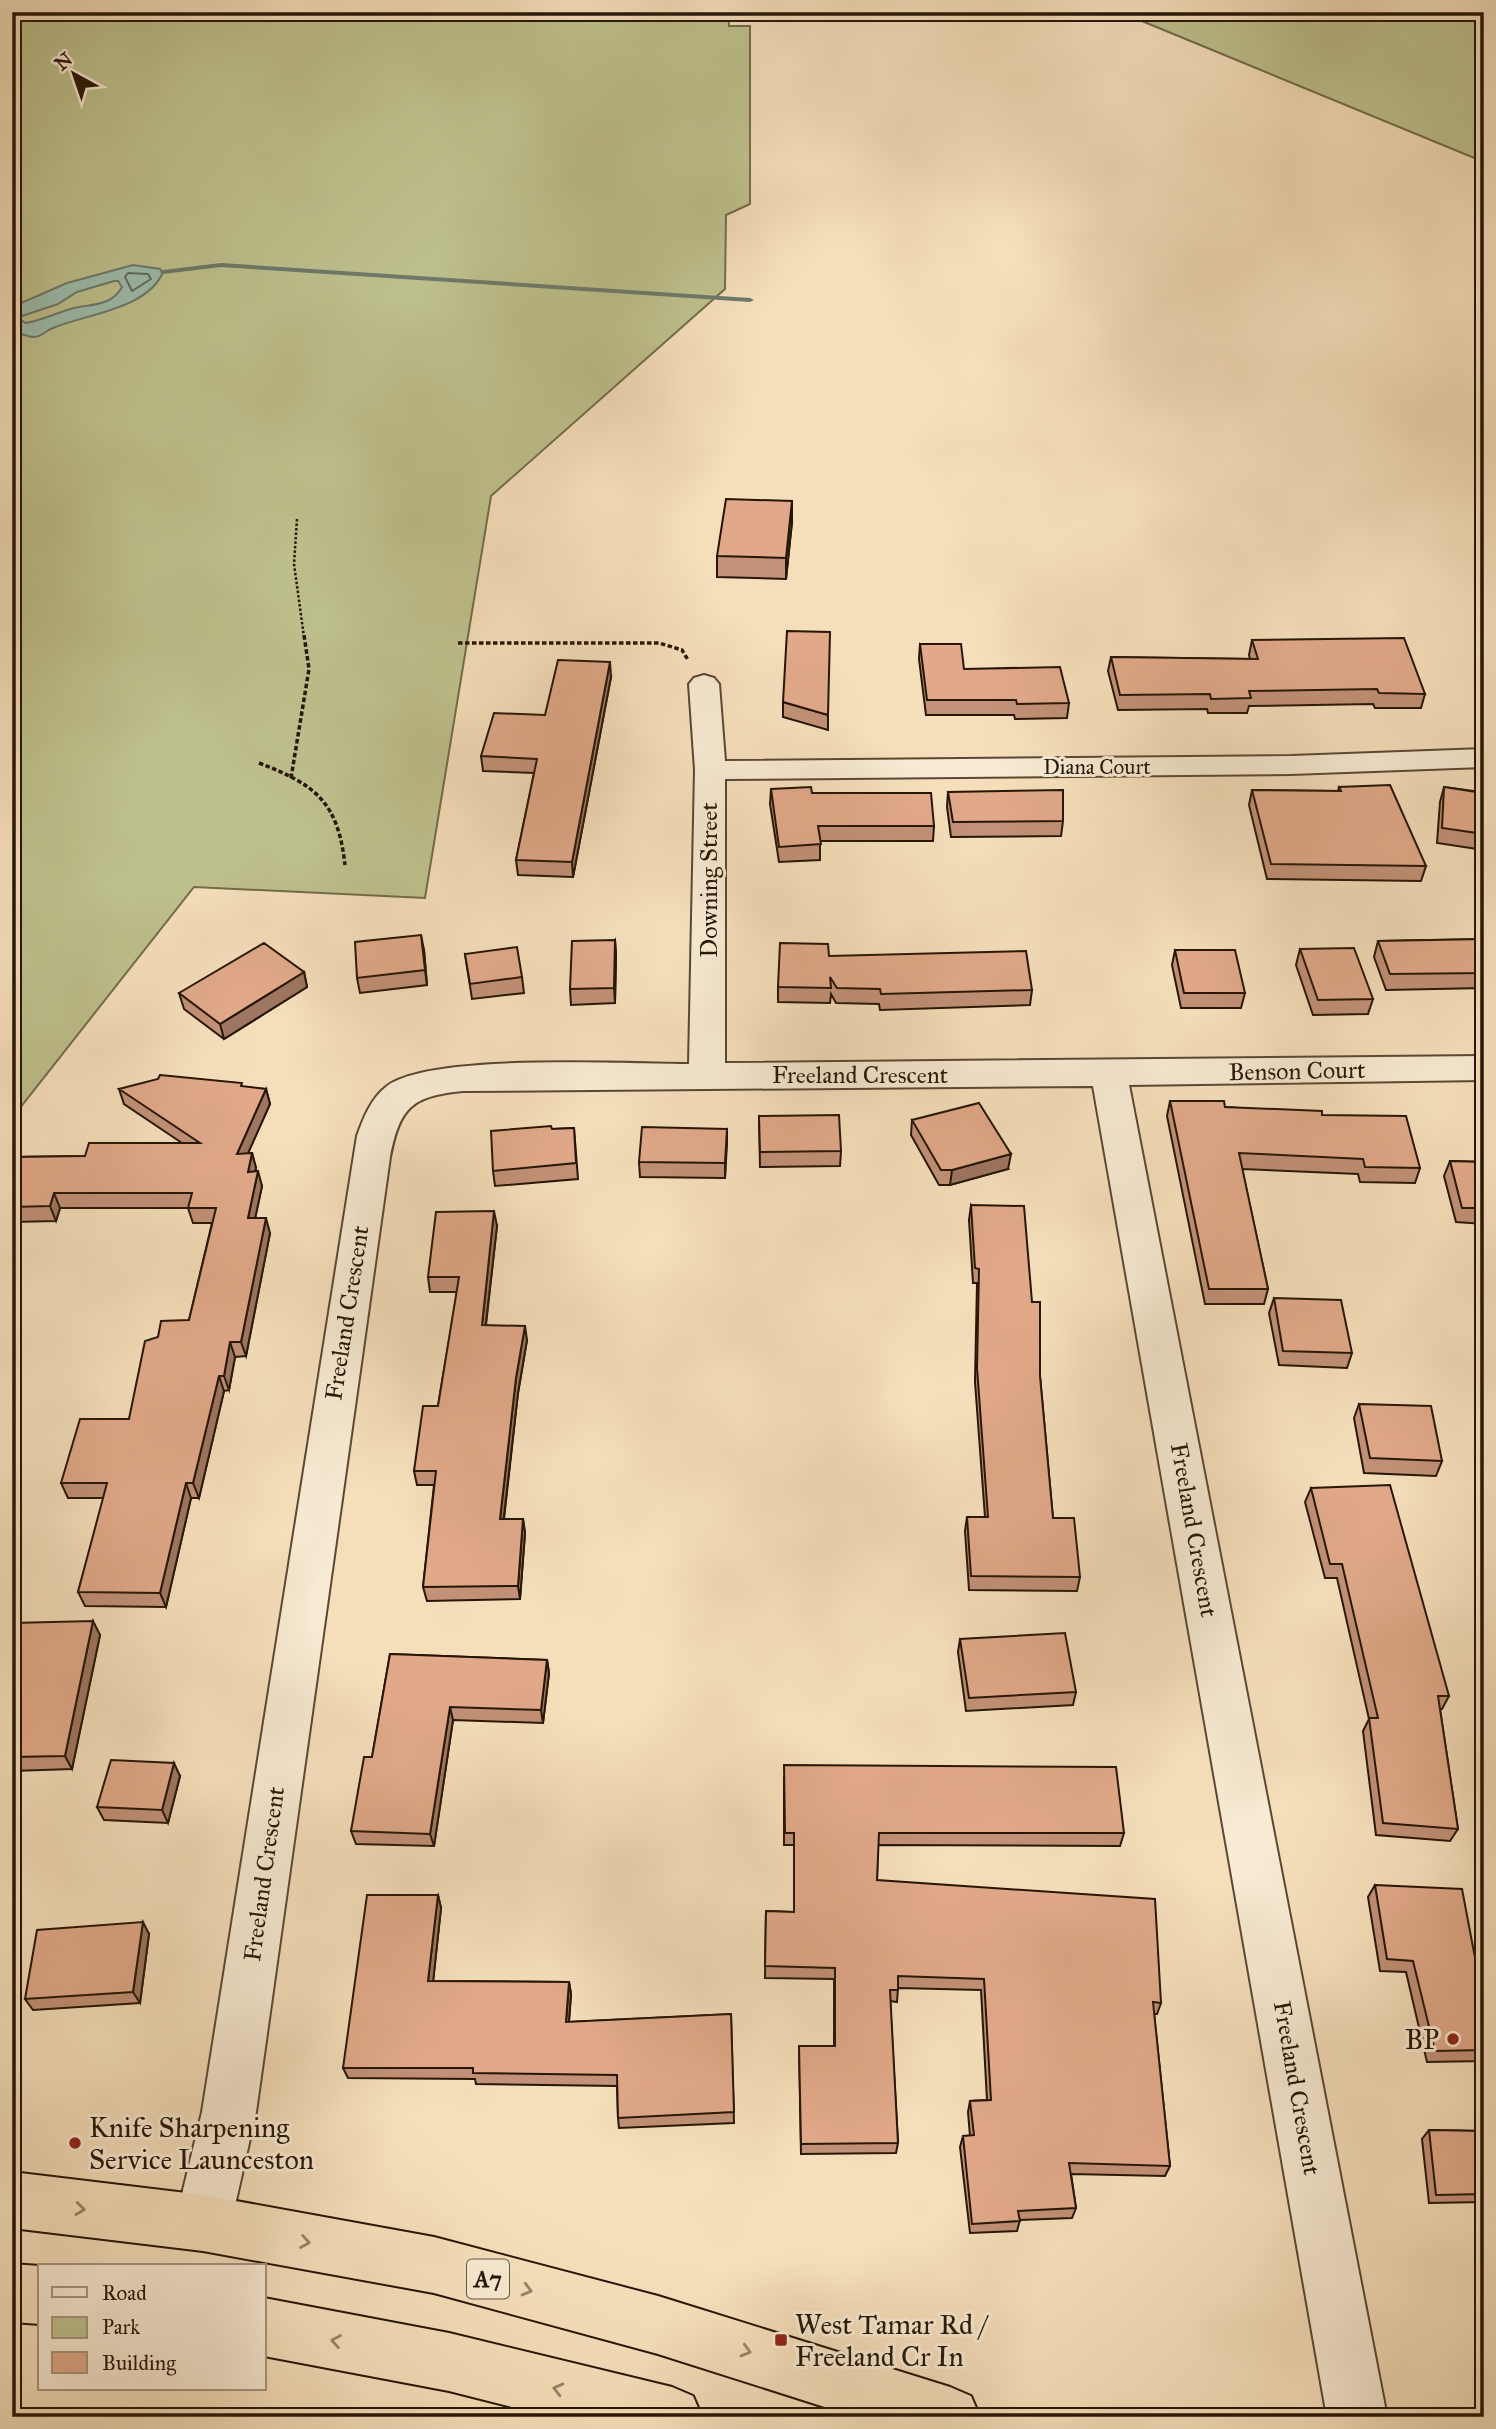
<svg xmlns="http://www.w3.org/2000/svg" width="1496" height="2429" viewBox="0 0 1496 2429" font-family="'IM FELL Great Primer',serif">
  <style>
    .green { fill: #bec18e; stroke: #726c4a; stroke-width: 2 }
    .water { fill: #9dbdad; stroke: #6d7a6b; stroke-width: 2; fill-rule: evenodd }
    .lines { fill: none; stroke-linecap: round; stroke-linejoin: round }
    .shore { stroke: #626a5a; stroke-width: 2 }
    .stream { fill: #6d7a6b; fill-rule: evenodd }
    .minor-casing { stroke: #5a4834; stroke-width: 4 }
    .trunk-casing { stroke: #261607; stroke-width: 4 }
    .path-far1 { stroke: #261607; stroke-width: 2.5; stroke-dasharray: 2.5 2; stroke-linecap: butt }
    .path { stroke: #261607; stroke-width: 3.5; stroke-dasharray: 4.5 2.5; stroke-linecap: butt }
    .minor { fill: #f8ead3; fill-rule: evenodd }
    .trunk { fill: #f5dfbb; fill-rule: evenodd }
    .wall { fill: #c29177; stroke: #261607; stroke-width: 2 }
    .shaded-wall { fill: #9e7661; stroke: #261607; stroke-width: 2 }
    .building { fill: #e1a98a; stroke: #261607; stroke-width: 2 }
    .oneway { stroke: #98856a }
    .poi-dot { fill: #8f2418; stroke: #f8ead3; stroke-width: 2.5 }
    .labels { text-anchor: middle; stroke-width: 6; stroke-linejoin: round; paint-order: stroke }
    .far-street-label { font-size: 21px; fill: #261607; stroke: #f8ead3 }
    .shield { fill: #f8ead3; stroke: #655644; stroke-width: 2 }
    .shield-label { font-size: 23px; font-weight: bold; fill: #261607 }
    .street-label { font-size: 24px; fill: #261607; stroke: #f8ead3 }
    .near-poi-label { font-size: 28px; fill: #261607; stroke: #f8ead3; text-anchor: start }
  </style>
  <rect width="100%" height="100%" fill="#f5dfbb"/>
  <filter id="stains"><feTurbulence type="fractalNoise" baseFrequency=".00286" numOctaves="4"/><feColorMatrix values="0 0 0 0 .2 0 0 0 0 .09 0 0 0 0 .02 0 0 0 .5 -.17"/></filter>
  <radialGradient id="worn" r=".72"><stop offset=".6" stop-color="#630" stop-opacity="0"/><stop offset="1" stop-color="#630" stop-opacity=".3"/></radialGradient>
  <path class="green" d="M12,12H728L729,26H750V204L726,215L725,289L491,496L425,898L194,887L12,1118Z
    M1120,12H1484V162Z"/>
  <path class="water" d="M133,265L160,269L163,272C148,309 86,314 53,328C46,330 42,337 34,337C26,337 20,332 12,332V307L67,283ZM114,281H118L122,287C112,306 92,304 74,308C58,312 43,320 26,323L16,318L58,304L77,292Z"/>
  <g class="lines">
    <path class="shore" d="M128,273L148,274L151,279L132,291L125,277Z"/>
    <path class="stream" d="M221,263L750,298L754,300L750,302L221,267L163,274L159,272L163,270Z"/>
    <defs>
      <path id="minor" d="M704,675L714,678L719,684L725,761L1291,756L1484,749V767L1291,774L725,779V1063L1484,1056V1080L1129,1085L1387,2417H1327L1093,1086L463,1091C412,1096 400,1107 390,1157L256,2112L231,2223L223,2243L203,2251L183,2243L175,2223L202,2112L357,1136C363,1119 371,1098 387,1086C431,1053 626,1064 689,1064L695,770L689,684L694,678Z"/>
      <path id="trunk" d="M12,2172L203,2195L434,2237L658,2296L950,2387L971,2396L980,2417H856L658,2354L434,2293L203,2251L12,2228Z
        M12,2264L40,2266V2324L12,2322Z
        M264,2298L449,2333L672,2387L693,2396L702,2417H551L449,2391L264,2356Z"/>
    </defs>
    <use href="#minor" class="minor-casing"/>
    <use href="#trunk" class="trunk-casing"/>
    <path class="path-far1" d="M297,519L294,564L304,637"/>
    <path class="path" d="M458,643H659L682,650L688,660
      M259,763C317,785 338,803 345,865
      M291,778L309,669L304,635"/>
    <use href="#minor" class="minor"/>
    <use href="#trunk" class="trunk"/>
  </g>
  <path class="wall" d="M792,522L786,579L717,577V556Z
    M1252,640L1425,694L1421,708H1375L1373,704L1249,706L1247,713H1208L1207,709L1118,710L1108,671L1111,657L1250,659L1249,655Z
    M920,644L964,669L1069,703L1067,718L1015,719L1014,715H926L919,659Z
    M611,677L573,877L518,875L516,860L534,773L483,771L481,756L545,715Z
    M783,702L828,715V730L783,717Z
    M1483,785L1484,850L1437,843L1440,802L1444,787L1481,792Z
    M1339,787L1426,866L1421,881L1267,879L1249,805L1252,790L1338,791Z
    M771,789L812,793L934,826L933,841H820V860L779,862L770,804Z
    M948,792L1063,821L1061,836L951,837L947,807Z
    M1484,939V988L1386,990L1374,957L1378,941Z
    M615,940L616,955L615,1003L571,1005L570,989Z
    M1300,949L1373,999L1368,1014L1313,1015L1296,965Z
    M424,950L427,985L360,993L357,978Z
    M1175,950L1245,993L1241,1008H1181L1172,965Z
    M465,954L522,977L524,993L472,999Z
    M829,956L1032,990L1030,1005L880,1010L879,1004L836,1003L831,994L830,1003L778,1002V987Z
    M304,972L307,987L224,1039L184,1009L179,993Z
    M243,1087L266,1089L270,1104L248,1153H252L256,1168L255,1171L262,1186L255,1218L270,1233L246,1356L235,1357L229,1390L224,1391L199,1498H191L166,1607L85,1606L78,1592L104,1498H68L61,1483L129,1419L158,1337L189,1320L212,1223H193L188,1208H60L56,1221L12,1222V1157L85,1156L182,1143L124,1104L119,1089Z
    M1170,1101L1225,1107L1322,1115L1420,1168L1415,1183L1360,1182L1358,1174L1242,1169L1268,1289L1264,1304H1205L1167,1116Z
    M759,1116L841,1151L840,1166L760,1167Z
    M912,1120L1008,1169L950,1185H939L911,1135Z
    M574,1128L578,1179L495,1186L493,1171L552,1129Z
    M727,1129L725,1178L640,1177L639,1162Z
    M1450,1161L1484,1162V1224L1456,1222L1444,1176Z
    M971,1205L1032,1302L1040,1376L1053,1518L1080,1577L1077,1591L969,1590L965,1531L967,1517H985L975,1382L977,1283H973L969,1220Z
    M497,1226L486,1325L527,1340L518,1393L504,1519H523L525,1533L520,1599L427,1601L423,1587L434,1485H417L414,1471L438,1406L457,1292H430L428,1277Z
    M1274,1298L1352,1353L1347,1368L1279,1365L1269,1313Z
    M1359,1404L1442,1461L1436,1476L1364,1473L1354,1418Z
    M1311,1488L1449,1696L1442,1709H1440L1458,1829L1450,1841L1376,1835L1363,1731L1369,1719L1337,1578H1325L1305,1502Z
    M12,1623L100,1635L72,1769L12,1771Z
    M960,1639L1076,1692L1073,1705L966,1711L958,1652Z
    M390,1654L547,1660L549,1673L543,1723L453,1720L434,1846L356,1844L351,1831L372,1757Z
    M180,1776L168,1823L104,1820L97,1807Z
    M784,1778L1124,1833L1120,1846L878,1845L877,1880L1161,2003L1157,2014H1154L1170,2166L1165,2176L1071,2174L1076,2208L1072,2218L1020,2220L1017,2231L970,2233L960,2147L963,2136H970L968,2112L970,2101L987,2100L981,1990L898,1988L897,2002L890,2001L898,2143L896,2153L801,2154L799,2046H834V1979L765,1978L766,1911L794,1912V1845H784Z
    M1375,1885L1484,2005V2061L1427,2062L1406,1972L1380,1971L1368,1897Z
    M438,1895L441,1908L433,1981L569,1982L571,1994L569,2022L731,2014L734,2123L619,2128L618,2118L617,2086L476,2084L475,2079L348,2078L343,2068Z
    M149,1934L140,2003L33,2010L25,1999Z
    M1429,2130L1484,2131V2202L1429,2203L1422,2139Z
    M1484,2305V2404H1481L1477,2311Z"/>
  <path class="shaded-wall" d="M792,501V522L786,579V558Z
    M610,662L611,677L573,877L572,862Z
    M421,935L424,950L427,985L425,970Z
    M615,940L616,955L615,1003L614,988Z
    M304,972L307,987L224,1039L220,1024Z
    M266,1089L270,1104L241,1169L237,1154Z
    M727,1129V1144L725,1178V1163Z
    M252,1153L256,1168L252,1187L248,1172Z
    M1011,1154L1008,1169L950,1185L952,1170Z
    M258,1171L262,1186L252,1233L248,1218Z
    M54,1193L60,1208L56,1221L50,1206Z
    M494,1211L497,1226L484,1339L482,1325Z
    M266,1218L270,1233L246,1356L241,1342Z
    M525,1326L527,1340L518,1393L502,1533L500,1519L516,1378Z
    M230,1342L235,1357L229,1390L224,1376Z
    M219,1376L224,1391L199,1498L193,1483Z
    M186,1483L191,1498L166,1607L160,1593Z
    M523,1519L525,1533L520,1599L518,1586Z
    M93,1621L100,1635L72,1769L65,1756Z
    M547,1660L549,1673L543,1723L541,1710Z
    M450,1707L453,1720L434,1846L430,1834Z
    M174,1763L180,1776L168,1823L162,1810Z
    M438,1895L441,1908L432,1992L428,1981Z
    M143,1922L149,1934L140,2003L133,1992Z
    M569,1982L571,1994L568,2033L566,2022Z"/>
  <path class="building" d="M726,499L792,501L786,558L717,556Z
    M787,631L830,632L828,715L783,702Z
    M1404,638L1425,694L1379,693L1377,689L1249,691L1251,698L1211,699L1210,694L1120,695L1111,657L1258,659L1252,640Z
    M920,644H961L964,669L1060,667L1069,703L1017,704L1016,700H927Z
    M558,660L610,662L572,862L516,860L537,759L481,756L494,713L545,715Z
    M1390,785L1426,866L1271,864L1252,790L1341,791L1339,787Z
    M1483,785L1484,834L1442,828L1444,787L1483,793Z
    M811,787L812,793H931L934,826H818L821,844L779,847L771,789Z
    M1063,790V821L953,822L948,792Z
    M421,935L425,970L357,978L355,942Z
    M1484,939V973L1390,974L1378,941Z
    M615,940L614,988L570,989L572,941Z
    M264,943L304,972L220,1024L179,993Z
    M780,943L828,944L829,956L1026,951L1032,990L881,994L880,989L837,988L830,977L831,988L778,987Z
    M517,947L522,977L470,984L465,954Z
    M1354,948L1373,999L1318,1000L1300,949Z
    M1175,950H1235L1245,993H1184Z
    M160,1075L242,1083L241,1086L266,1089L237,1154L252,1153L248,1172L258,1171L248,1218H266L241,1342H230L224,1376H219L193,1483H186L160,1593L78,1592L107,1483H61L80,1419H129L145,1341L158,1337L161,1321L189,1320L216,1208H188L192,1193H54L50,1206L12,1207V1157L85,1156L89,1143H200L119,1089L158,1079Z
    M1170,1101H1224L1225,1107L1322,1111V1115L1406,1116L1420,1168L1365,1167L1363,1159L1239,1153L1268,1289H1209Z
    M979,1103L1011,1154L952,1170H941L912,1120Z
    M839,1115L841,1151L760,1152L759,1116Z
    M551,1126L552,1129L574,1128L576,1163L493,1171L491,1131Z
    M642,1127L727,1129L725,1163L639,1162Z
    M1450,1161L1484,1162V1208H1462Z
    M971,1205L1024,1206L1032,1302H1040V1376L1053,1518H1074L1080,1577L971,1576L967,1517H988L977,1368L979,1269L975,1268Z
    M494,1211L482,1325L525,1326L516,1378L500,1519H523L518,1586L423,1587L436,1471H414L423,1406H438L459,1277H428L436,1212Z
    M1274,1298L1341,1300L1352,1353L1283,1351Z
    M1359,1404L1431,1406L1442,1461L1370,1458Z
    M1390,1485L1449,1696H1438L1458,1829L1383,1823L1369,1718H1378L1342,1564H1330L1311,1488Z
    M93,1621L65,1756L12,1757V1623Z
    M1065,1633L1076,1692L969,1698L960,1639Z
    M390,1654L547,1660L541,1710L450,1707L430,1834L351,1831L364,1757H372Z
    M111,1760L174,1763L162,1810L97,1807Z
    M784,1765L1116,1767L1124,1833H879L877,1880L1155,1899L1161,2003L1153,2002L1170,2166L1069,2163L1076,2208L1018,2211L1020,2221L972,2224L963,2136L974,2135L970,2101L991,2100L984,1979L898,1976V1990H890L898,2143L801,2144L799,2046H835V1968L765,1966L766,1911L794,1912V1833H785Z
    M1375,1885L1462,1889L1484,2005V2050L1435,2051L1413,1961L1387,1959Z
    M367,1895H438L428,1981L569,1982L566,2022L731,2014L734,2112L618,2118L617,2075L473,2073V2068H343Z
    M143,1922L133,1992L25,1999L37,1930Z
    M1429,2130L1484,2131V2194L1436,2195Z"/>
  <defs><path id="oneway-chevron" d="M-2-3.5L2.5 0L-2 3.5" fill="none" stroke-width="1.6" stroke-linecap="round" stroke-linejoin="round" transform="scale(1.75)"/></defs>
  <g class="oneway">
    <use href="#oneway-chevron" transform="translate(80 2209) rotate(7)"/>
    <use href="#oneway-chevron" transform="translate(305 2242) rotate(10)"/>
    <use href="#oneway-chevron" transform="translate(527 2290) rotate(15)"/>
    <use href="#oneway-chevron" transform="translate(336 2341) rotate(-170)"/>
    <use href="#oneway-chevron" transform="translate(746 2351) rotate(16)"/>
    <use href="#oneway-chevron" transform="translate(558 2389) rotate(-166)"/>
  </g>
  <g class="poi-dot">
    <circle cx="1453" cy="2039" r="7"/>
    <circle cx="75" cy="2143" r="7"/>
    <rect x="774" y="2333" width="14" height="14" rx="3.5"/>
  </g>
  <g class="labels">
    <g class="far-street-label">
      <text x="1097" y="774">Diana Court</text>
    </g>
    <rect class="shield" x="467" y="2259.5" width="42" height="39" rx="5"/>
    <g class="shield-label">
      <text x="488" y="2287">A7</text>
    </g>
    <g class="street-label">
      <text transform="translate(709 880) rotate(-90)" y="8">Downing Street</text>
      <text transform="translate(1297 1071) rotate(-1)" y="8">Benson Court</text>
      <text x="860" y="1083">Freeland Crescent</text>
      <text transform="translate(347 1313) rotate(-81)" y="8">Freeland Crescent</text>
      <text transform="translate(1194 1530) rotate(80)" y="8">Freeland Crescent</text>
      <text transform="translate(264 1874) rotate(-82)" y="8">Freeland Crescent</text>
      <text transform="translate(1297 2088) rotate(80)" y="8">Freeland Crescent</text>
    </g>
    <g class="near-poi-label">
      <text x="1439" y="2049" text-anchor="end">BP</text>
      <text x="89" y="2137">Knife Sharpening<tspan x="89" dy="32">Service Launceston</tspan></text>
      <text x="795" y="2334">West Tamar Rd /<tspan x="795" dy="32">Freeland Cr In</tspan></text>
    </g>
  </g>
  <rect width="1496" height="2429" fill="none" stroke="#f5dfbb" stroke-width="42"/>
  <rect x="14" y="14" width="1468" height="2401" fill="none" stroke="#261607" stroke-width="3.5"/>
  <rect x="21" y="21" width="1454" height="2387" fill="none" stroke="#261607" stroke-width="2"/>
  <rect x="38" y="2264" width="228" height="126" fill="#f8ead3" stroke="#a49581" stroke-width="2"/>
  <rect x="52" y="2287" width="35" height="10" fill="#f8ead3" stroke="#a49581" stroke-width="2"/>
  <text x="102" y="2300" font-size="21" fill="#261607">Road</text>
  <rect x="52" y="2317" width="35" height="21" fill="#bec18e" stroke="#a49581" stroke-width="2"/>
  <text x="102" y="2334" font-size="21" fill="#261607">Park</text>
  <rect x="52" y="2352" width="35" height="21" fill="#e1a98a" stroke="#a49581" stroke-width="2"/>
  <text x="102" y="2370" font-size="21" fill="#261607">Building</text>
  <g transform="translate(74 74) rotate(320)" stroke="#f8ead3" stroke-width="5" paint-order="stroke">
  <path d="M0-5L12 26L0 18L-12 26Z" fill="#261607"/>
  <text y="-10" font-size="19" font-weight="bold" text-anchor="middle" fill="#261607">N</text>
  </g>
  <rect width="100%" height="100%" filter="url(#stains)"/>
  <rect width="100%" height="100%" fill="url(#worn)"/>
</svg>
